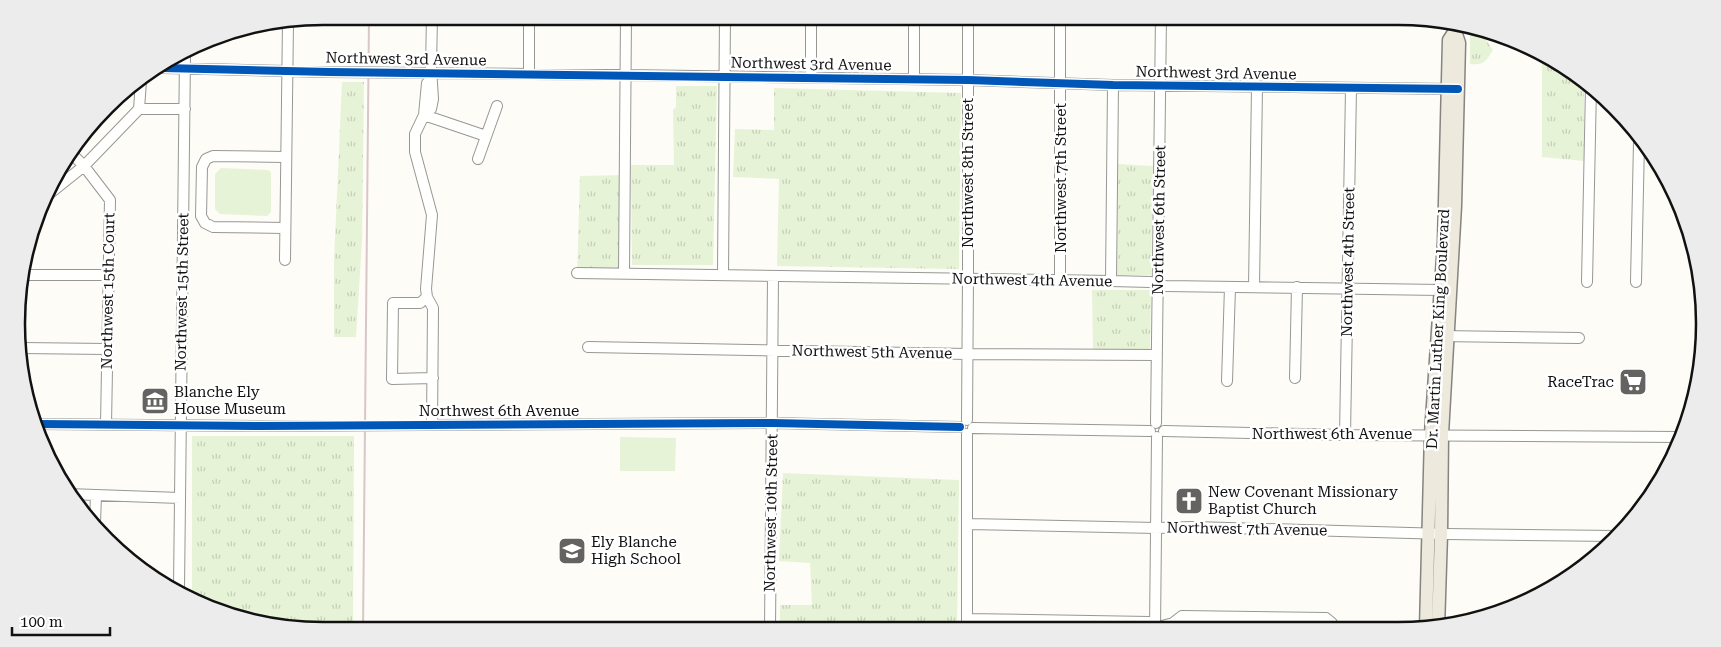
<svg xmlns="http://www.w3.org/2000/svg" width="1721" height="647" viewBox="0 0 1721 647" font-family="'Roboto Serif',serif">
  <style>
    .grass { fill: url(#grass-tufts) }
    .park { fill: #e7f3d7 }
    .lines { fill: none; stroke-linecap: round; stroke-linejoin: round }
    .minor-casing { stroke: #979795; stroke-width: 12 }
    .major-casing { stroke: #858482; stroke-width: 15 }
    .minor { stroke: #fffffe; stroke-width: 10 }
    .major { stroke: #ede9dc; stroke-width: 12 }
    .rail { stroke: #d9c6c7; stroke-width: 2 }
    .cycleway-casing { stroke: #fff; stroke-width: 11 }
    .cycleway { stroke: #0057b8; stroke-width: 8 }
    .labels { text-anchor: middle; stroke-width: 5; stroke-linejoin: round; paint-order: stroke }
    .street-label { font-size: 15px; fill: #111; stroke: #fff }
    .poi-label { font-size: 15px; fill: #111; stroke: #fff; text-anchor: start }
    .rim { fill: none; stroke: #111; stroke-width: 2.5 }
  </style>
  <defs>
    <pattern id="grass-tufts" width="24" height="20" patternUnits="userSpaceOnUse" patternTransform="scale(1.25)"><rect width="24" height="20" fill="#e7f3d7"/><path d="M3 7l-1-3M5 7V3M7 7l1-3M15 17l-1-3M17 17v-4M19 17l1-3" fill="none" stroke="#c5cfb8"/></pattern>
  </defs>
  <rect width="100%" height="100%" fill="#fdfcf7"/>
  <path class="grass" d="M1470,26L1481,28L1479,30L1493,50C1485,62 1485,65 1470,64Z
    M1542,59L1585,80L1588,83L1584,84V161L1542,157Z
    M342,82H364L362,242L356,337H334V261Z
    M676,86H717L713,265H632L631,165H674L673,110L676,107Z
    M774,88L961,93L959,269L777,266L779,179L733,177L735,129L774,130Z
    M1118,164L1153,166L1151,275H1117Z
    M621,175L618,278H577L580,176Z
    M1092,290H1151L1150,350L1093,349Z
    M192,436H354L353,631H323L244,620L192,595Z
    M783,473L959,480L957,629L780,630V605H812L810,563L779,561Z"/>
  <path class="park" d="M221,168L268,170L271,172V212L267,216L220,214L215,209V174Z
    M620,437L676,438L675,471H620Z"/>
  <g class="lines">
    <defs>
      <path id="minor" d="M432,16L431,68L433,99L431,109L424,115L415,134V152L432,215L426,289L427,297L433,308L432,425
        M811,16V78
        M1044,16L1111,18
        M164,68L330,72L626,75L968,80L1113,85L1455,89
        M529,73V16
        M914,79V16
        M139,109H185
        M424,115L486,136
        M424,115L427,83
        M71,153L84,166L110,200L106,425
        M478,159L497,106
        M49,194L84,166L139,109L141,81
        M285,228L213,227L205,223L201,216L202,167L206,159L213,156L285,157
        M285,260L288,22
        M577,273L1111,281L1151,282L1166,286L1441,290
        M624,273L626,16
        M723,274L725,16
        M22,275H107
        M1060,280V16
        M1111,281L1113,85
        M1587,282L1591,87
        M1636,282L1639,142
        M1254,287L1257,87
        M427,297L420,303H393L392,379L433,378
        M1440,336L1579,338
        M588,347L967,354L1157,355
        M21,348L107,349
        M1295,378L1297,287
        M1227,381L1230,287
        M967,420L968,275V16
        M1156,423L1161,16
        M39,424L260,426L772,423L960,427
        M973,428L1150,431
        M1164,431L1345,435L1679,437
        M1345,435L1351,89
        M68,494L180,498
        M95,523L96,495
        M968,524L1156,528L1194,527L1445,534L1616,536
        M179,588L185,55
        M967,619L1149,622L1157,629
        M1155,628L1173,623L1182,616L1326,618L1332,623L1333,628
        M967,629V434
        M1155,629L1157,437
        M770,630L773,276"/>
      <path id="major" d="M1426,628L1431,434L1444,242L1449,40L1455,31
        M1438,628L1441,534L1442,434L1455,206L1459,43L1455,31V24"/>
    </defs>
    <use href="#minor" class="minor-casing"/>
    <use href="#major" class="major-casing"/>
    <use href="#minor" class="minor"/>
    <use href="#major" class="major"/>
    <path class="rail" d="M363,631L369,16"/>
    <defs>
      <path id="cycleway" d="M164,68L330,72L968,80L1113,85L1458,89
        M39,424L260,426L772,423L960,427"/>
    </defs>
    <use href="#cycleway" class="cycleway-casing"/>
    <use href="#cycleway" class="cycleway"/>
  </g>
  <defs>
    <symbol id="supermarket-square" viewBox="-11 -11 22 22"><rect x="-9" y="-9" width="18" height="18" rx="4" fill="#646362" stroke="#fff"/><path d="M-6-5.5h2.5l.6 2H6L4.5 2H-2.5L-4.4-4H-6ZM-1.5 3.2a1.3 1.3 0 1 0 .1 0ZM3 3.2a1.3 1.3 0 1 0 .1 0Z" fill="#fff"/></symbol>
    <symbol id="museum-square" viewBox="-11 -11 22 22"><rect x="-9" y="-9" width="18" height="18" rx="4" fill="#646362" stroke="#fff"/><path d="M0-6L6-3V-2H-6V-3ZM-5-1h2V3h-2ZM-1-1h2V3h-2ZM3-1h2V3H3ZM-6 4H6V6H-6Z" fill="#fff"/></symbol>
    <symbol id="church-square" viewBox="-11 -11 22 22"><rect x="-9" y="-9" width="18" height="18" rx="4" fill="#646362" stroke="#fff"/><path d="M-1.2-6h2.4v3.5h3.3v2.4h-3.3V6h-2.4V-.1h-3.3v-2.4h3.3Z" fill="#fff"/></symbol>
    <symbol id="school-square" viewBox="-11 -11 22 22"><rect x="-9" y="-9" width="18" height="18" rx="4" fill="#646362" stroke="#fff"/><path d="M0-5L7-2L0 1L-7-2ZM-4 1L0 2.5L4 1V4Q0 6-4 4Z" fill="#fff"/></symbol>
  </defs>
  <g fill-rule="evenodd">
    <use href="#supermarket-square" x="1617" y="366" width="32" height="32"/>
    <use href="#museum-square" x="139" y="385" width="32" height="32"/>
    <use href="#church-square" x="1173" y="485" width="32" height="32"/>
    <use href="#school-square" x="556" y="535" width="32" height="32"/>
  </g>
  <g class="labels">
    <g class="street-label">
      <text transform="translate(406 59) rotate(1)" y="5">Northwest 3rd Avenue</text>
      <text transform="translate(811 64) rotate(1)" y="5">Northwest 3rd Avenue</text>
      <text transform="translate(1216 73) rotate(1)" y="5">Northwest 3rd Avenue</text>
      <text transform="translate(968 173) rotate(-90)" y="5">Northwest 8th Street</text>
      <text transform="translate(1061 178) rotate(-90)" y="5">Northwest 7th Street</text>
      <text transform="translate(1159 220) rotate(-89)" y="5">Northwest 6th Street</text>
      <text transform="translate(1348 262) rotate(-89)" y="5">Northwest 4th Street</text>
      <text transform="translate(1032 280) rotate(1)" y="5">Northwest 4th Avenue</text>
      <text transform="translate(108 291) rotate(-89)" y="5">Northwest 15th Court</text>
      <text transform="translate(182 292) rotate(-89)" y="5">Northwest 15th Street</text>
      <text transform="translate(1438 329) rotate(-87)" y="5">Dr. Martin Luther King Boulevard</text>
      <text transform="translate(872 352) rotate(1)" y="5">Northwest 5th Avenue</text>
      <text x="499" y="416">Northwest 6th Avenue</text>
      <text x="1332" y="439">Northwest 6th Avenue</text>
      <text transform="translate(771 513) rotate(-89)" y="5">Northwest 10th Street</text>
      <text transform="translate(1247 529) rotate(1)" y="5">Northwest 7th Avenue</text>
    </g>
    <g class="poi-label">
      <text x="1614" y="387" text-anchor="end">RaceTrac</text>
      <text x="174" y="397">Blanche Ely<tspan x="174" dy="17">House Museum</tspan></text>
      <text x="1208" y="497">New Covenant Missionary<tspan x="1208" dy="17">Baptist Church</tspan></text>
      <text x="591" y="547">Ely Blanche<tspan x="591" dy="17">High School</tspan></text>
    </g>
  </g>
  <path d="M0 0H1721V647H0ZM323 25H1398A298 298 0 0 1 1696 323V324A298 298 0 0 1 1398 622H323A298 298 0 0 1 25 324V323A298 298 0 0 1 323 25Z" fill="#ececec" fill-rule="evenodd"/>
  <path class="rim" d="M323 25H1398A298 298 0 0 1 1696 323V324A298 298 0 0 1 1398 622H323A298 298 0 0 1 25 324V323A298 298 0 0 1 323 25Z"/>
  <path d="M12 627v8h98v-8" fill="none" stroke="#111111" stroke-width="2.5"/>
  <text x="20" y="627" font-size="15" fill="#111111" stroke="#ffffff" stroke-width="4" paint-order="stroke">100 m</text>
</svg>
